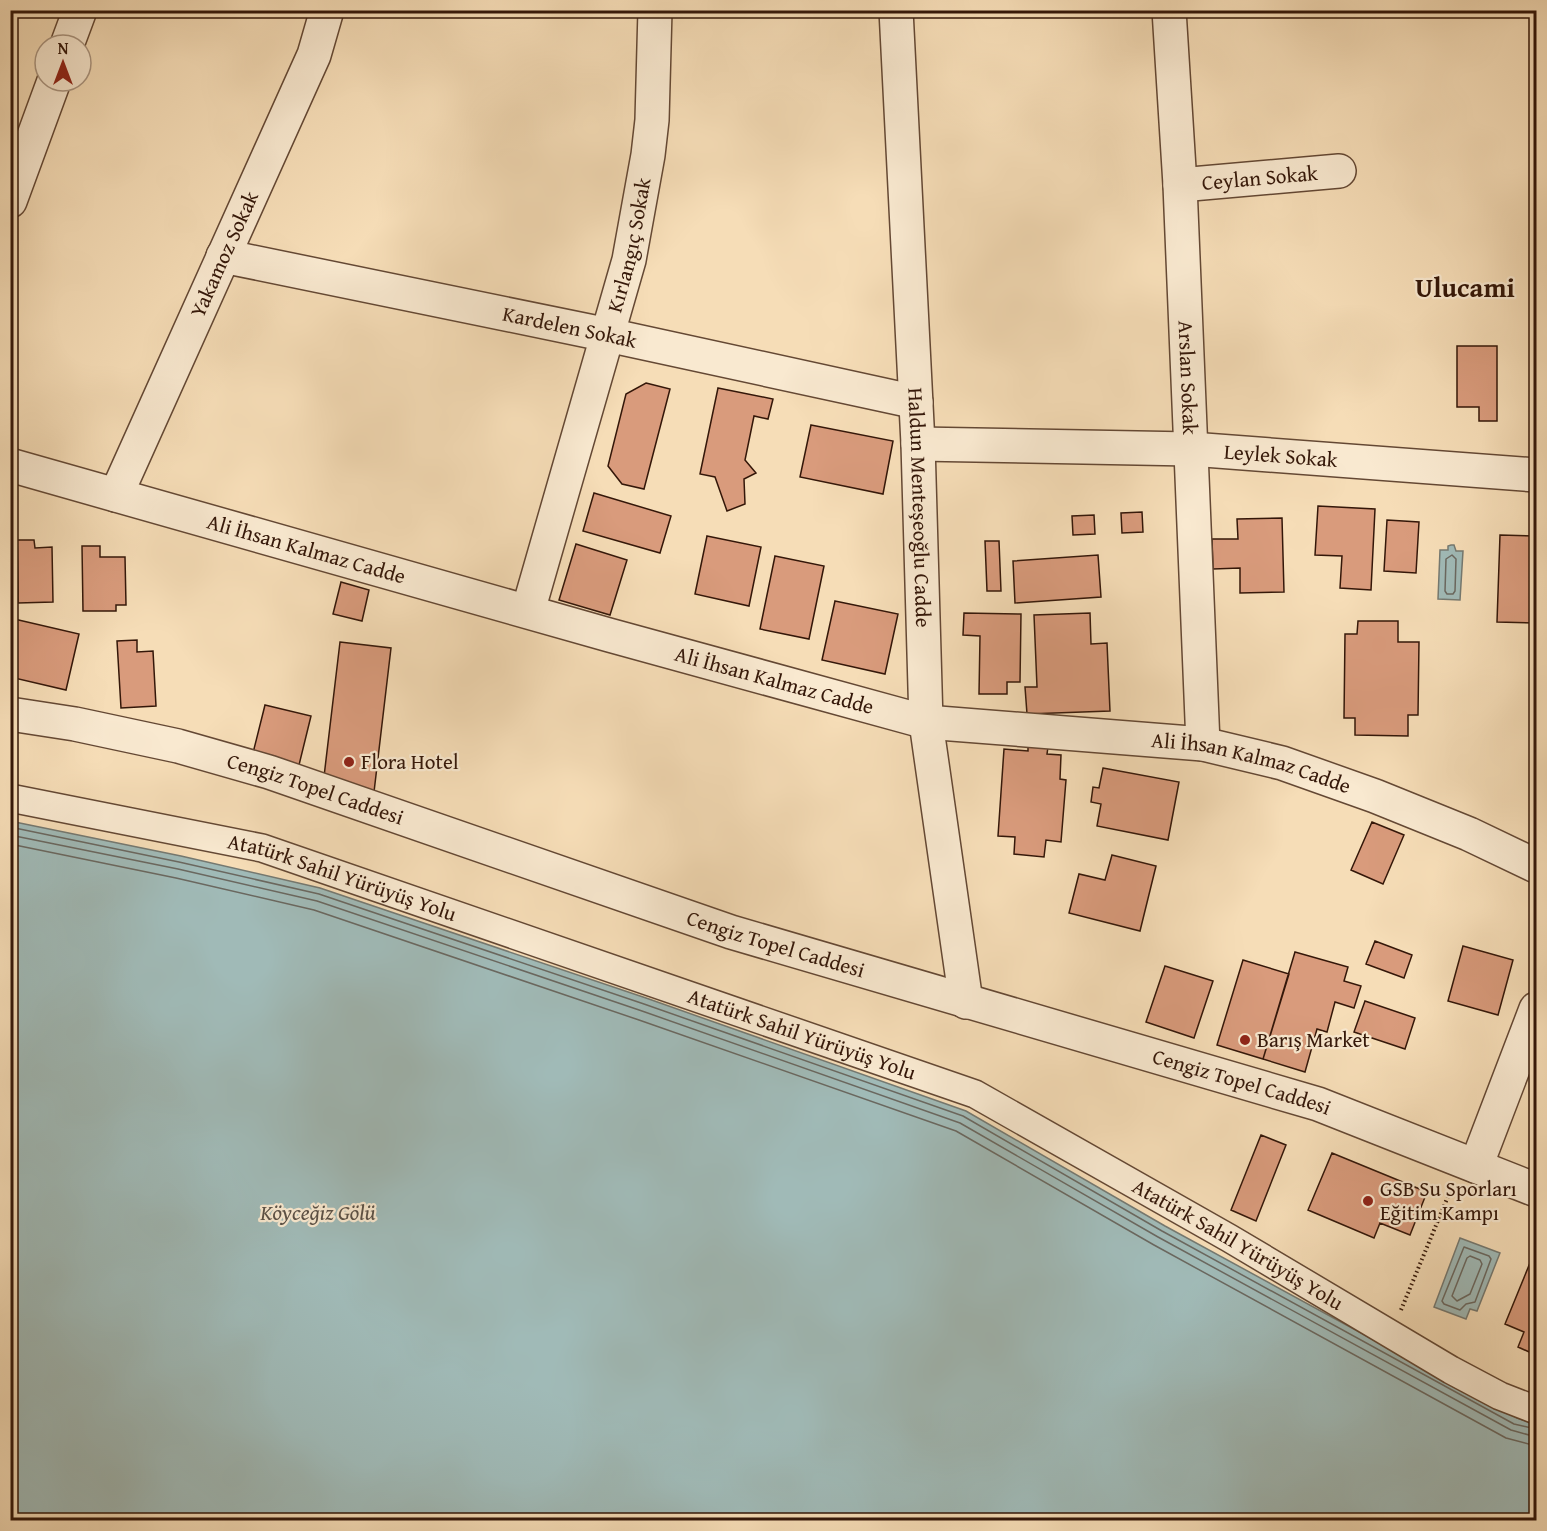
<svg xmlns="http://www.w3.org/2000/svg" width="1547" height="1531" viewBox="0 0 1547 1531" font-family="'Gentium Book Plus',serif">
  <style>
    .water { fill: #a0bab7; stroke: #757971; stroke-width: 1.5 }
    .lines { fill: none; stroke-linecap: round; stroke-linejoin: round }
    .shore { stroke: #6a6860; stroke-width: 1.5 }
    .building { fill: #d99b7c; stroke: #341709; stroke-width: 1.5 }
    .pedestrian-casing { stroke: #644834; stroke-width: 30 }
    .minor-casing { stroke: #644834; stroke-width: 36 }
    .tertiary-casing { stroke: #644834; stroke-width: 36 }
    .path { stroke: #341709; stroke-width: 4; stroke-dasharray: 1.5 3; stroke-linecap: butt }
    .pedestrian { stroke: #f9e9d0; stroke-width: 27 }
    .minor { stroke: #f9e9d0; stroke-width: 33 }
    .tertiary { stroke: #f9e9d0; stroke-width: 33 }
    .poi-dot { fill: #8f2418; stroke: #f9e9d0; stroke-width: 2 }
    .labels { text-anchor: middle; stroke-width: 4.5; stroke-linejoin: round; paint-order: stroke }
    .street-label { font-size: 21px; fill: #341709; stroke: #f9e9d0 }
    .poi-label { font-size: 21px; fill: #341709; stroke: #f9e9d0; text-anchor: start }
    .water-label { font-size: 22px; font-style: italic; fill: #5a5046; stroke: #f9e9d0 }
    .district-label { font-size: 27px; font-weight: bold; fill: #341709; stroke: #f9e9d0 }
  </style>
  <rect width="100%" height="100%" fill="#f6ddb7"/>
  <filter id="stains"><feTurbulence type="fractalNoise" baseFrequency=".00333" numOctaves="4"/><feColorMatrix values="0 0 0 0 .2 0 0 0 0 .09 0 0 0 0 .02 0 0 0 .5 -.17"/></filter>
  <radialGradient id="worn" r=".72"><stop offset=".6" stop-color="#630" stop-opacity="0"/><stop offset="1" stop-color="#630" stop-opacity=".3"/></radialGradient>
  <path class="water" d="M1451,545H1454L1456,551H1463L1460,600L1438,599L1440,550H1448V546Z
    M10,821L181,856L320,888L646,998L966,1111L1165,1226L1517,1418L1536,1424V1520H11Z
    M1460,1238L1500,1253L1477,1311L1470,1309L1466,1319L1434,1307Z"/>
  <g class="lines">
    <path class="shore" d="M1452,555L1456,559L1455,591L1453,594H1447L1445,591L1446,559Z
      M10,827L179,862L319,894L644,1004L963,1116L1162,1231L1514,1424L1536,1429
      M10,835L178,869L317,901L642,1011L960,1123L1158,1237L1511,1430L1536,1437
      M10,844L176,878L314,910L639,1020L956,1131L1154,1245L1506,1438L1536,1446
      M1464,1247L1489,1256L1491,1259L1475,1302L1466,1304L1460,1310L1444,1304L1442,1301Z
      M1470,1256L1480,1260L1482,1264L1470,1294L1457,1301L1452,1296L1467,1258Z"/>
  </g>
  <path class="building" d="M1457,346H1497V421H1479V407H1457Z
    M646,383L670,389L644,489L622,484L608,466L626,394Z
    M718,388L773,399L768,419L754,416L745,460L756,473L744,479L745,504L727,511L715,477L700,474Z
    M811,425L893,441L883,494L800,477Z
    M594,493L671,516L660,553L583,531Z
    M1318,506L1375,509L1371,590L1340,588L1342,556L1315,555Z
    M1142,512L1143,532L1122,533L1121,513Z
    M1094,515L1095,534L1073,535L1072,516Z
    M1282,518L1284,592L1240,593V568L1213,569L1212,539H1238L1237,519Z
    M1387,520L1419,522L1416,573L1384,571Z
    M10,527H17L18,594H10Z
    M1500,535L1536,536V623L1497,622Z
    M707,536L761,547L749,606L695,594Z
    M17,540H34L35,548L52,547L53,602L18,603Z
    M985,541H999L1001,591H987Z
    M576,544L627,560L610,615L559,600Z
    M82,546H100V557H125L126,605H116V611H83Z
    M1098,555L1101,597L1015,603L1013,561Z
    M775,556L824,566L809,639L760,629Z
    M341,582L369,590L362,621L333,614Z
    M835,601L898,614L885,674L822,660Z
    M964,613L1021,614L1020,682H1007V694H979L980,636L963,635Z
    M1090,613L1091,644L1107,643L1110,711L1027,714L1025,687H1037L1034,615Z
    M10,618L79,634L66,690L10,677Z
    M1358,621H1398V642H1419L1418,715H1408V736L1355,735V718H1344L1345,634H1357Z
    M137,640V652L153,651L156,706L121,708L117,641Z
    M340,642L391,648L374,792L323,785Z
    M265,705L311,716L299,765L253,753Z
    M1028,746L1048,747L1047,754L1061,755L1060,779L1066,780L1061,842L1046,840L1044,857L1014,854L1015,837L998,836L1004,749L1028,751Z
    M1103,768L1179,782L1168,840L1097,826L1101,804L1091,802L1093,787L1099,788Z
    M1372,822L1404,835L1383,884L1351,870Z
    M1112,855L1156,866L1140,931L1069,913L1079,874L1105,880Z
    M1375,941L1412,955L1404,978L1366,964Z
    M1463,946L1513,960L1498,1015L1448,1001Z
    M1295,952L1348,967L1344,981L1361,986L1354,1008L1335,1002L1327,1032L1317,1029L1305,1072L1263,1059Z
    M1243,960L1289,974L1263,1059L1217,1045Z
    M1165,966L1213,981L1194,1038L1146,1022Z
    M1365,1001L1415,1018L1405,1049L1354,1032Z
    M1261,1135L1286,1145L1256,1221L1231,1210Z
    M1332,1153L1427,1192L1410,1235L1380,1223L1374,1238L1308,1210Z
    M1532,1258L1536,1260V1355L1518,1347L1524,1332L1505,1324Z"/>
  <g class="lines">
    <defs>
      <g id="pedestrian">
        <path id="s1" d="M10,798L262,848L975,1094L1229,1238L1451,1370L1500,1396L1536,1410"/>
      </g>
      <g id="minor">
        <path id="s2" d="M1169,10L1180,185L1203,744"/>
        <path id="s3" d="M1180,185L1339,171"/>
        <path id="s4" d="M223,256L608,335L916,402"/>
        <path id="s5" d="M918,444L1191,449L1536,475"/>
        <path id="s6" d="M116,495L314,55L327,10"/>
        <path id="s7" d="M528,611L629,260L648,155L652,120L655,10"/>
      </g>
      <g id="tertiary">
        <path id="s8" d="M896,10L918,444L926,722L966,1002"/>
        <path d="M67,45L80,10"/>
        <path d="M10,201L54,81"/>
        <path id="s9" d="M10,465L609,635L926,722L1203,744L1282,763L1375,796L1469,834L1536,866"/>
        <path id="s10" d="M10,714L75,724L178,746L269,772L731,932L1318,1104L1536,1190"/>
        <path d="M1476,1166L1536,1009"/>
      </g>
    </defs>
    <use href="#pedestrian" class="pedestrian-casing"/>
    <use href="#minor" class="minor-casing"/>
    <use href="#tertiary" class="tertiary-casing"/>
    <path class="path" d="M1401,1310L1451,1189"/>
    <use href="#pedestrian" class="pedestrian"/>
    <use href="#minor" class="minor"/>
    <use href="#tertiary" class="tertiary"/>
  </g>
  <g class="poi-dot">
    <circle cx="349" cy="762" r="6"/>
    <circle cx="1245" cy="1040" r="6"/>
    <circle cx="1368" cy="1201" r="6"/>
  </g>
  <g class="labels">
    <g class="street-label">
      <text dy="7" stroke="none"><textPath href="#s3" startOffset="80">Ceylan Sokak</textPath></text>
      <text dy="7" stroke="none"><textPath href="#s7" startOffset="380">Kırlangıç Sokak</textPath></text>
      <text dy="7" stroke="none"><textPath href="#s6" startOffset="264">Yakamoz Sokak</textPath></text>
      <text dy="7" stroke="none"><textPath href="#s4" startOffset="354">Kardelen Sokak</textPath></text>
      <text dy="7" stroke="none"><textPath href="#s2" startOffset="368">Arslan Sokak</textPath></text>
      <text dy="7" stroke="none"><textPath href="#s5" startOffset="363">Leylek Sokak</textPath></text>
      <text dy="7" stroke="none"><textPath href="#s8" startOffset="498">Haldun Menteşeoğlu Cadde</textPath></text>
      <text dy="7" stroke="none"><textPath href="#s9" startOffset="308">Ali İhsan Kalmaz Cadde</textPath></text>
      <text dy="7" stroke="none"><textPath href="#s9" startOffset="794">Ali İhsan Kalmaz Cadde</textPath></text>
      <text dy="7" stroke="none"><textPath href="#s9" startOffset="1280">Ali İhsan Kalmaz Cadde</textPath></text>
      <text dy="7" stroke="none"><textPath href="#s10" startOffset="315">Cengiz Topel Caddesi</textPath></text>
      <text dy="7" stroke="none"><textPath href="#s1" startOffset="342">Atatürk Sahil Yürüyüş Yolu</textPath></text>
      <text dy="7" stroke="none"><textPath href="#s10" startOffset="801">Cengiz Topel Caddesi</textPath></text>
      <text dy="7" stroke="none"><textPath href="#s1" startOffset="828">Atatürk Sahil Yürüyüş Yolu</textPath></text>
      <text dy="7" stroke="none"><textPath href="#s10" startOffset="1287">Cengiz Topel Caddesi</textPath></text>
      <text dy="7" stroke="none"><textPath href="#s1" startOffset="1314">Atatürk Sahil Yürüyüş Yolu</textPath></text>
    </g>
    <g class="poi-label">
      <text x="361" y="769">Flora Hotel</text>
      <text x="1257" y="1047">Barış Market</text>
      <text x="1380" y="1196">GSB Su Sporları<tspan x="1380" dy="24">Eğitim Kampı</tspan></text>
    </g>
    <g class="water-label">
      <text x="318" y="1220">Köyceğiz Gölü</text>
    </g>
    <g class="district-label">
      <text x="1465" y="297">Ulucami</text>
    </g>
  </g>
  <rect width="1547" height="1531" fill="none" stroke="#f6ddb7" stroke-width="36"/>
  <rect x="12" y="12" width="1523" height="1507" fill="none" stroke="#341709" stroke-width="3"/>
  <rect x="18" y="18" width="1511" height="1495" fill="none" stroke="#341709" stroke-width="1.5"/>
  <g transform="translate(63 63)"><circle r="28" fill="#f9e9d0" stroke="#aa9580" stroke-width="1.5"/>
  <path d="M0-4.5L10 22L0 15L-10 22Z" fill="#8f2418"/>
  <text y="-9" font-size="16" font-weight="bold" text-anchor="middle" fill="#341709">N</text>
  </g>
  <rect width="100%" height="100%" filter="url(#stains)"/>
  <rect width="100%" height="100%" fill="url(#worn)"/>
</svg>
